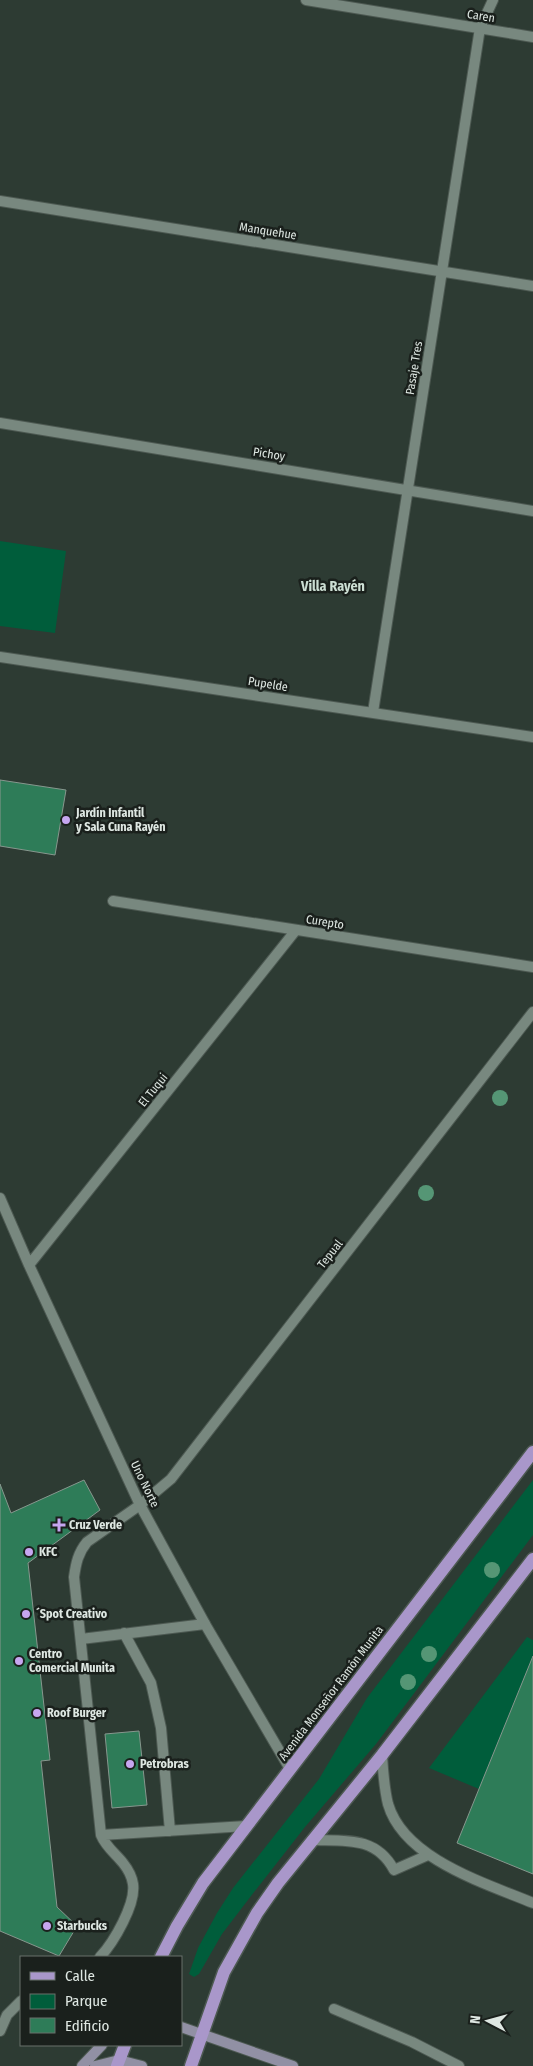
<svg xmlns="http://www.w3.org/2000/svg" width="533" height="2066" viewBox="0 0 533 2066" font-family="'Fira Sans Condensed',sans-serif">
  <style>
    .green { fill: #005d3b }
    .building { fill: #2e7c58; stroke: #87978e }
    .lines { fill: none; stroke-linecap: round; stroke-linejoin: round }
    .lane-casing { stroke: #4d5952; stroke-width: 12 }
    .street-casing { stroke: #4d5952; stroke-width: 12 }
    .secondary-casing { stroke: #4d5952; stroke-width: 12 }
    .primary-casing { stroke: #4d5952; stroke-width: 15 }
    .lane { stroke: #78887f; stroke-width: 10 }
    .street { stroke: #78887f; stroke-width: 10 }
    .secondary { stroke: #9190a4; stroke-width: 10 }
    .primary { stroke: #a997ca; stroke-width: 12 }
    .tree { fill: #559675 }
    .poi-dot { fill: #c6a6f0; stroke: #1a201c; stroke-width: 2 }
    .labels { text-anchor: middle; stroke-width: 5; stroke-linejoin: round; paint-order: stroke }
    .street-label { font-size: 12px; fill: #dee7e2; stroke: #1a201c }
    .poi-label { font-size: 12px; font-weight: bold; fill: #dee7e2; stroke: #1a201c; text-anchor: start }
    .neighbourhood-label { font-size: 14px; font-weight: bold; fill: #ccded3; stroke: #1a201c }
  </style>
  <rect width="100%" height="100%" fill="#2d3b33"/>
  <path class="green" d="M0,541L66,551L55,633L0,626Z
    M533,1480V1535L376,1744L305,1827L251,1896L222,1934L199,1974L194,1977L189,1974L198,1948L217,1913L233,1888L319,1779L367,1698Z
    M527,1637L533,1640V1656L479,1789L429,1768Z"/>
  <path class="building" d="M0,780L66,790L55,855L0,846Z
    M84,1480L100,1510L28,1563L50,1760L41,1761L57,1907L77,1926L59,1956L0,1931V1484L11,1513Z
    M533,1656V1874L457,1843Z
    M139,1731L147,1805L112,1808L105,1734Z"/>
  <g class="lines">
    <defs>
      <path id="lane" d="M124,1633L151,1683L161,1728L170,1831
        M81,1639L205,1624
        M382,1755C383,1771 384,1788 388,1804C404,1859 485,1883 533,1903
        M101,1835L246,1826
        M312,1840C345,1841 376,1836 394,1870L428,1855
        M100,1957C114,1942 136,1904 133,1884C132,1877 127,1868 123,1863C115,1853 106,1847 101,1835L74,1577C76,1563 78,1553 87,1542L140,1505
        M334,2009L412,2042L459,2066
        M0,2031L7,2015L21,2001"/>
      <path id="street" d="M306,0L533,37
        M0,201L533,286
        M0,423L533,511
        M0,657L533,737
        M373,712L480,28L493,0
        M113,901L533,967
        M0,1198L29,1265L140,1505L205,1624L290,1769
        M29,1265L296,930
        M140,1505L171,1479L533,1012"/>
      <path id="secondary" d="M181,2027L293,2066
        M82,2066L102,2045
        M95,2066L119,2060L142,2066"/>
      <path id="primary" d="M161,1957L177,1926L203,1883L533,1452
        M117,2066L125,2045
        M191,2066L224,1972L257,1913L278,1883L382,1755L533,1559"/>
    </defs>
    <use href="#lane" class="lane-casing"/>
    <use href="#street" class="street-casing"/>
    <use href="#secondary" class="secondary-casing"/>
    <use href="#primary" class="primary-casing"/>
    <use href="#lane" class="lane"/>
    <use href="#street" class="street"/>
    <use href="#secondary" class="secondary"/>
    <use href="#primary" class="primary"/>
  </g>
  <g class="tree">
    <circle cx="500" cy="1098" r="8"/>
    <circle cx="426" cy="1193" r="8"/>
    <circle cx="492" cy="1570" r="8"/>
    <circle cx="429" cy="1654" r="8"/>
    <circle cx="408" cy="1682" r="8"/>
  </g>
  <g class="poi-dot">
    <circle cx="66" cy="820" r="5"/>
    <path d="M56.5 1517.5h5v5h5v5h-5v5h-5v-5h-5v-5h5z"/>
    <circle cx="29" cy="1552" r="5"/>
    <circle cx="26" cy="1614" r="5"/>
    <circle cx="19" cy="1661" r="5"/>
    <circle cx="37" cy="1713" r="5"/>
    <circle cx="130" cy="1764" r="5"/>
    <circle cx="47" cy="1926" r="5"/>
  </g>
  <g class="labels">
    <g class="street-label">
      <text transform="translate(481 16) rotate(9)" y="4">Caren</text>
      <text transform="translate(268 231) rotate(9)" y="4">Manquehue</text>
      <text transform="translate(414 368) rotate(-81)" y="4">Pasaje Tres</text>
      <text transform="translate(269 454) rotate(9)" y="4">Pichoy</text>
      <text transform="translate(268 684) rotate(9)" y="4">Pupelde</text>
      <text transform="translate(325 922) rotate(9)" y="4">Curepto</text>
      <text transform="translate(153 1090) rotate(-51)" y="4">El Tuqui</text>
      <text transform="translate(330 1254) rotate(-52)" y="4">Tepual</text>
      <text transform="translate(145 1484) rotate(64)" y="4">Uno Norte</text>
      <text transform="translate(331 1693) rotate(-53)" y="4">Avenida Monseñor Ramón Munita</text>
    </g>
    <g class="poi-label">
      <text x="76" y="817">Jardín Infantil<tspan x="76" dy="14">y Sala Cuna Rayén</tspan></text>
      <text x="69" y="1529">Cruz Verde</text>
      <text x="39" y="1556">KFC</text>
      <text x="36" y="1618">´Spot Creativo</text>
      <text x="29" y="1658">Centro<tspan x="29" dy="14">Comercial Munita</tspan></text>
      <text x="47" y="1717">Roof Burger</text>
      <text x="140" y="1768">Petrobras</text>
      <text x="57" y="1930">Starbucks</text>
    </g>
    <g class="neighbourhood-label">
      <text x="333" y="591">Villa Rayén</text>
    </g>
  </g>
  <rect x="20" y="1956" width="162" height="90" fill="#1a201c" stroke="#68706b"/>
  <rect x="30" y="1972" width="25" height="8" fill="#a997ca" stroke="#68706b"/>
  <text x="65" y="1981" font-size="15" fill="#dee7e2">Calle</text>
  <rect x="30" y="1994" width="25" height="15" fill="#005d3b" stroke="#68706b"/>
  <text x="65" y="2006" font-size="15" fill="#dee7e2">Parque</text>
  <rect x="30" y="2018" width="25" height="15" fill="#2e7c58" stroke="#68706b"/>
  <text x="65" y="2031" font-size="15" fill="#dee7e2">Edificio</text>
  <g transform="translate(488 2021) rotate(276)" stroke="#1a201c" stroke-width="4" paint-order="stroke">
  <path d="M0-4L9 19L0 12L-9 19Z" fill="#dee7e2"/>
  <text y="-8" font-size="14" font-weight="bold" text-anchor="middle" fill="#dee7e2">N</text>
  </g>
</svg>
